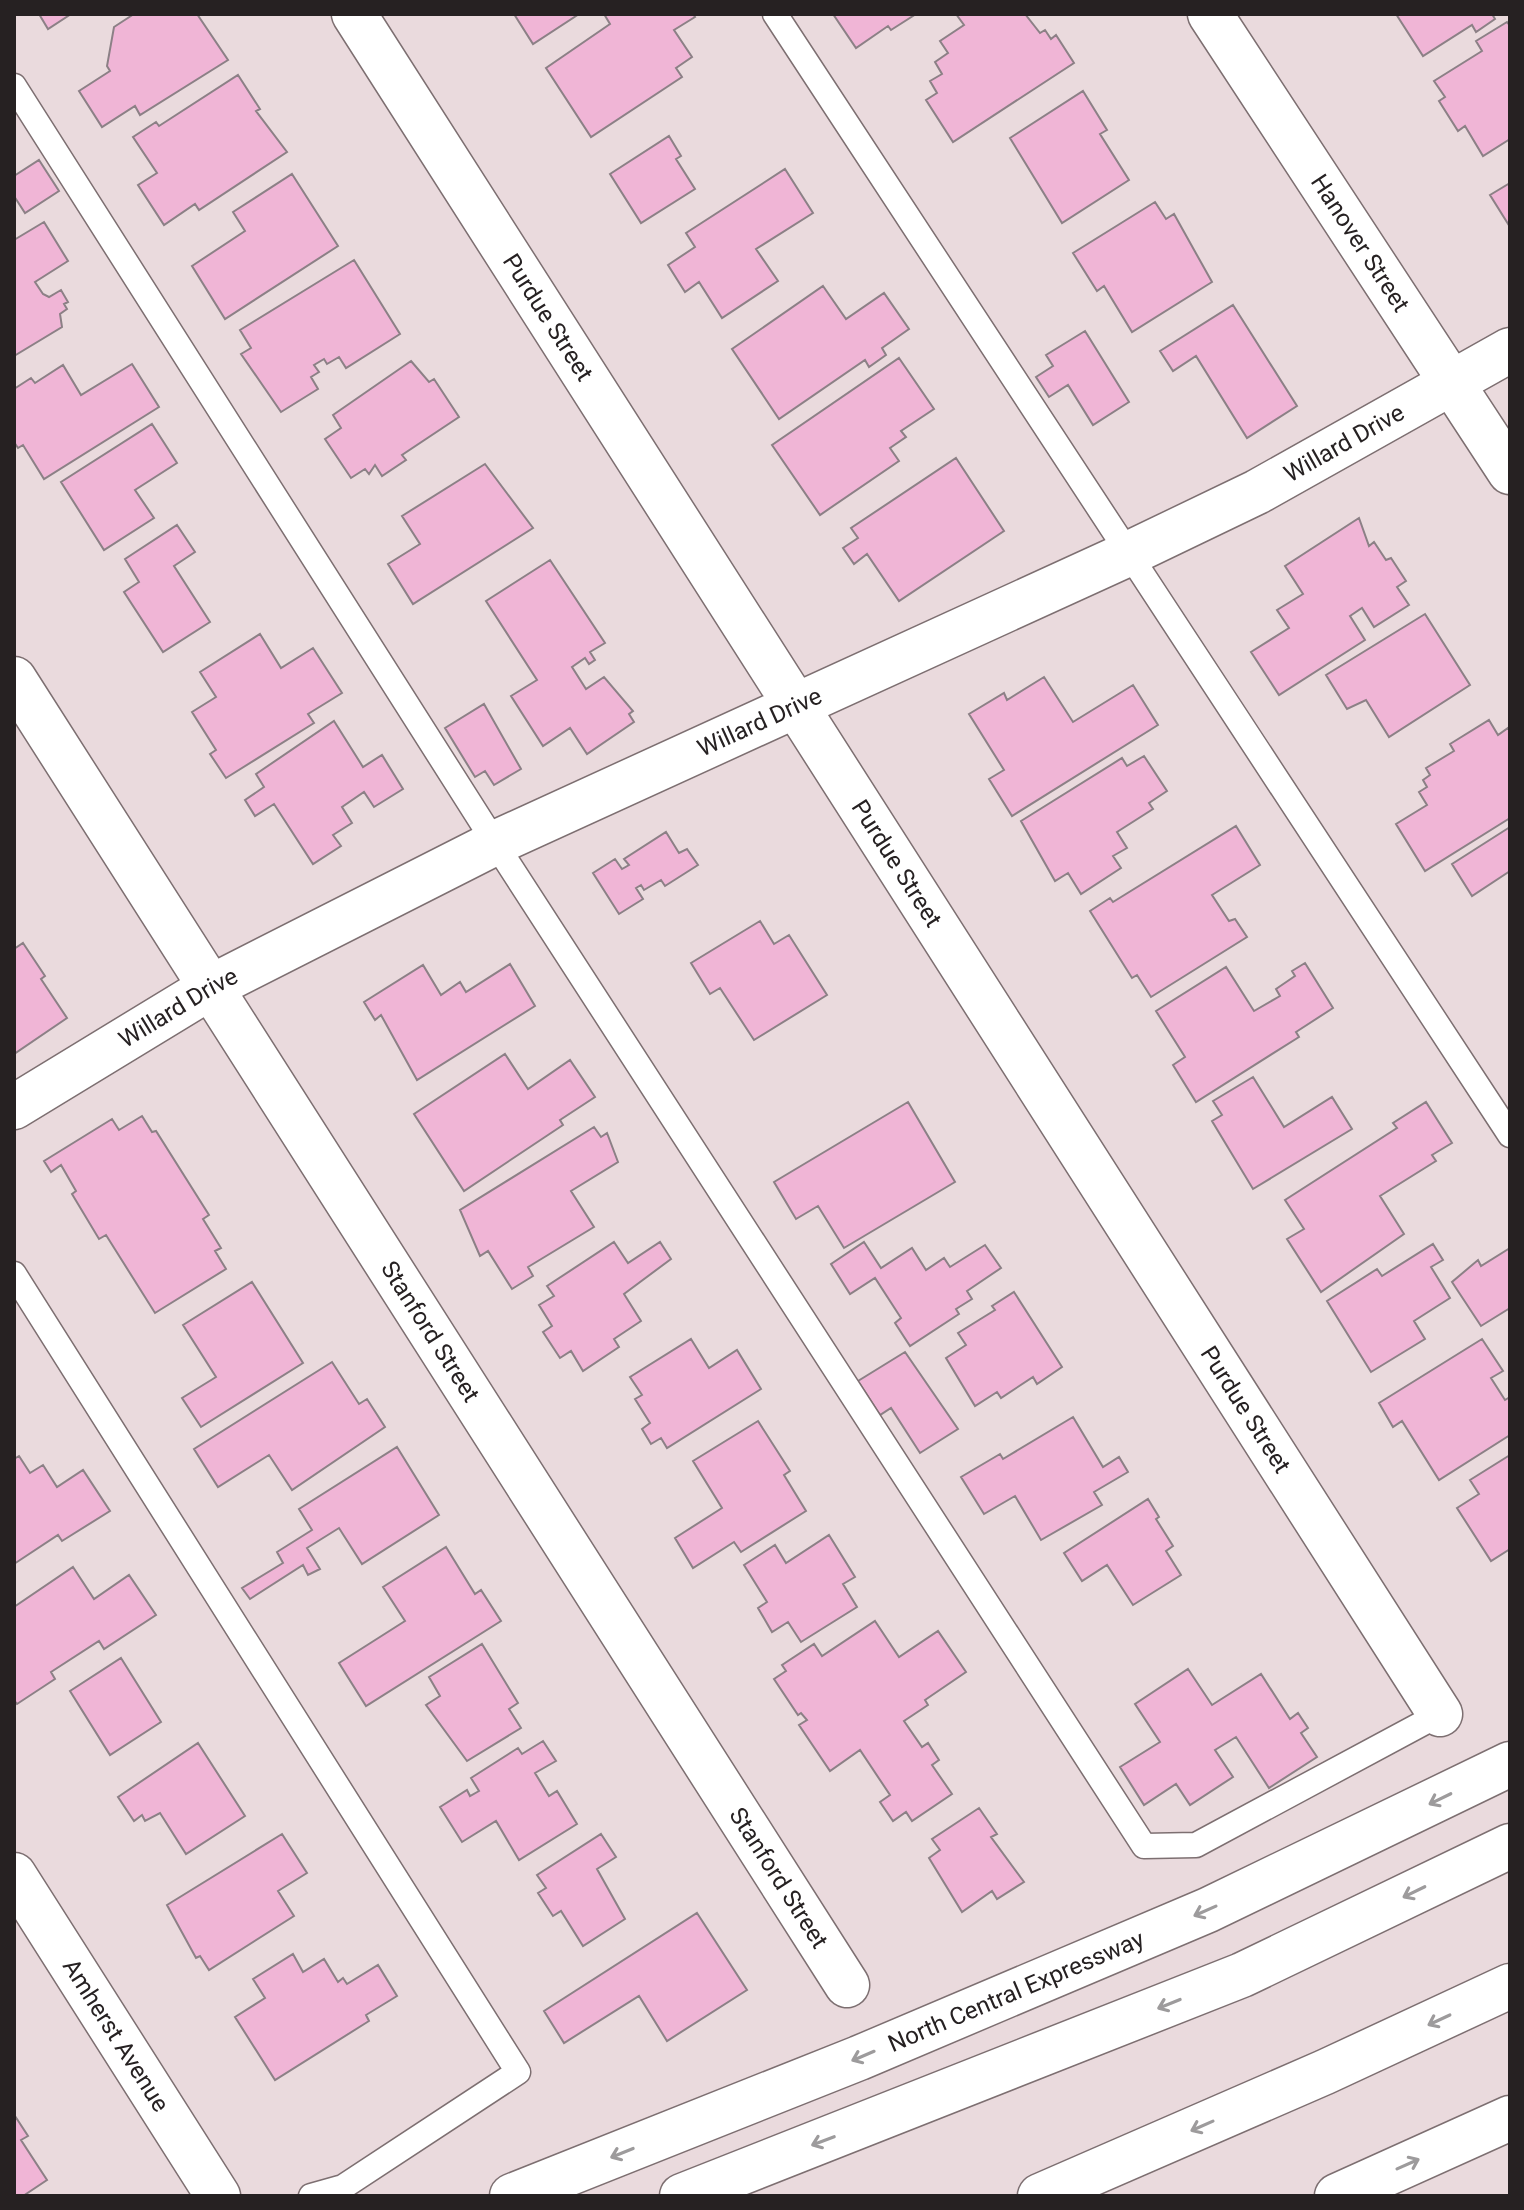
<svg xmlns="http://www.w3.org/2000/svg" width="1524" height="2210" viewBox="0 0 1524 2210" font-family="Roboto,sans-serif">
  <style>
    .building { fill: #f0b5d6; stroke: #8c8086; stroke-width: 2 }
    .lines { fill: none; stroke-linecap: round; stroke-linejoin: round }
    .lane-casing { stroke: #7d6f71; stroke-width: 27 }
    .street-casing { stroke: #7d6f71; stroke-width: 47 }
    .secondary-casing { stroke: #7d6f71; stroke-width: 47 }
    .highway-casing { stroke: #7d6f71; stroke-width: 47 }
    .lane { stroke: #fff; stroke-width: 24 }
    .street { stroke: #fff; stroke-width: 44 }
    .secondary { stroke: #fff; stroke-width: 44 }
    .highway { stroke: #fff; stroke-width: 44 }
    .oneway { stroke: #9d9b9c }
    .labels { text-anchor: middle; stroke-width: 7; stroke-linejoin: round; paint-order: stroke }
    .street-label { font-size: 24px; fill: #262122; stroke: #fff }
  </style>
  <rect width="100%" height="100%" fill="#eadadd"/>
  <path class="building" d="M39,14H71L48,29Z
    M134,14H197L228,60L140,115L135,106L102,127L79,91L110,71L107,66L114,27Z
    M514,14H579L533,44Z
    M604,14H693L695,17L674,30L692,57L676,68L682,77L591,137L546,68L610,24Z
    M833,14H916L891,30L888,26L856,48Z
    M956,14H1025L1040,33L1045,30L1051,39L1056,35L1074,63L953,142L926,100L937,93L930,81L942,74L935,62L948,53L940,41L964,25Z
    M1396,14H1492L1495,19L1476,32L1472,25L1423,56Z
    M1507,22L1510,26V139L1483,156L1465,126L1458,131L1439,101L1445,97L1434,81L1482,51L1476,41Z
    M238,75L260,109L256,111L287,152L199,210L195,204L164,225L138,185L157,173L133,137L156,122L159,126Z
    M1083,91L1107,130L1100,134L1129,180L1062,223L1010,138Z
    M669,136L681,156L676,159L695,189L641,223L610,174Z
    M39,160L59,191L25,213L14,196V176Z
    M785,169L813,213L756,249L778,281L722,318L699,282L685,292L668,265L695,247L686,233Z
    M292,174L338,246L225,319L192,266L245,231L233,212Z
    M1510,183V227L1490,195Z
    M1155,202L1166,219L1174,214L1212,282L1132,332L1104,286L1097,291L1073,253Z
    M44,222L68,261L35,282L43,294L49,297L61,290L68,302L64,304L67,309L60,314L62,327L14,356V240Z
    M354,260L400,334L346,368L339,357L327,364L324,359L314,365L319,372L311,377L318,389L281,412L241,354L251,348L240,330Z
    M823,286L846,319L884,293L909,329L882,348L886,355L869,367L865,360L779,419L732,349Z
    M1233,305L1297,406L1247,438L1196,356L1173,371L1160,351Z
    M1085,331L1129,402L1093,425L1068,385L1049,397L1036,377L1053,366L1046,355Z
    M899,358L934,409L901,431L906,437L890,448L899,461L820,515L772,445Z
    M411,361L429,382L434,379L459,417L402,455L406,460L382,476L375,465L369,474L365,469L351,478L325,439L341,428L333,415Z
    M132,364L159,407L44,479L23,445L18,448L14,442V389L31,378L35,383L63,365L81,395Z
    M152,424L177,463L135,490L154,518L104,550L61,482Z
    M956,458L1004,531L899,601L867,554L854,564L843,548L858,538L851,528Z
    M485,464L533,528L413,604L388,564L420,544L402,516Z
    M1359,518L1369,546L1374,542L1386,560L1391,558L1406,581L1397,587L1409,605L1374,627L1362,608L1350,616L1365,640L1279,695L1251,652L1289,628L1277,610L1303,594L1285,566Z
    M177,525L195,552L174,566L210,622L163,652L124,592L139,582L125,559Z
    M550,560L605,643L590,652L595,660L589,664L585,658L572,667L586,689L604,677L633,711L629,714L634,722L587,754L570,728L543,746L511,696L537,680L486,601Z
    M1425,614L1470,685L1389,737L1366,700L1347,709L1326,675Z
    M260,634L281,668L313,648L342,693L308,714L314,723L226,778L210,754L216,750L192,712L216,697L200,672Z
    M1044,677L1073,722L1133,685L1158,725L1012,816L989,779L1004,770L969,714L1004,693L1007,700Z
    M484,704L521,769L494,785L485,771L475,777L445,728Z
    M1489,720L1498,735L1508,728L1510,731V818L1425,871L1396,824L1427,805L1419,792L1427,787L1423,780L1430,775L1426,768L1454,751L1450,744Z
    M334,721L363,767L382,755L403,789L374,807L364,792L342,807L352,823L333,835L341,846L313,864L274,804L255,816L245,800L264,787L256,774Z
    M1144,756L1167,791L1149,803L1153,809L1117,832L1127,848L1113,856L1121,868L1081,894L1068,873L1055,881L1021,821L1122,758L1127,766Z
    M1236,826L1260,865L1212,895L1229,921L1235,919L1247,937L1151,997L1137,975L1132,978L1090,911L1110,898L1113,902Z
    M1510,827V871L1472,896L1452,864Z
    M666,832L679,853L687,849L698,865L665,886L661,880L644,890L641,885L636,888L643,899L619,914L593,873L615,859L622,869L629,865L624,859Z
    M760,921L774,944L789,935L827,995L754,1040L720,988L710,994L691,963Z
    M23,943L45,976L41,979L67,1018L14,1054V949Z
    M1305,963L1333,1008L1296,1032L1299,1037L1196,1102L1173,1065L1185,1057L1156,1011L1226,967L1254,1011L1280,996L1276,989L1295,976L1292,971Z
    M510,964L535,1006L417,1080L381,1015L375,1020L364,1002L423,965L441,995L460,982L466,992Z
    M505,1054L528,1089L570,1060L595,1097L560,1120L563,1125L464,1191L414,1114Z
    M1253,1077L1284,1127L1332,1097L1352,1129L1253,1189L1212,1121L1222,1115L1213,1101Z
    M908,1102L955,1182L844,1248L818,1206L796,1219L774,1182Z
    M1426,1102L1452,1143L1432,1155L1436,1161L1380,1196L1404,1234L1321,1292L1287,1239L1304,1229L1285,1200L1397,1128L1393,1123Z
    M142,1116L152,1132L156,1131L209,1215L203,1219L221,1248L215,1251L226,1269L155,1313L106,1235L99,1239L72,1194L76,1191L61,1165L51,1172L44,1161L112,1119L119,1130Z
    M594,1127L601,1137L607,1133L618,1162L571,1191L594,1227L528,1267L533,1276L512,1289L488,1251L480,1256L460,1210Z
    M614,1242L628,1263L660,1242L671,1259L624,1294L641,1321L614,1339L619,1347L583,1371L571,1351L560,1358L543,1332L552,1326L539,1305L554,1296L547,1286Z
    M864,1242L881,1268L912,1248L926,1270L944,1258L950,1267L985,1245L1001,1268L967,1291L972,1299L956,1309L959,1314L910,1346L895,1323L901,1318L875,1278L850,1294L831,1264Z
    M1433,1244L1443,1260L1431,1267L1450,1298L1414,1321L1425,1339L1371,1372L1327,1301L1377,1269L1382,1276Z
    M1510,1248V1308L1481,1326L1452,1282L1478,1260L1481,1266Z
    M252,1282L303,1363L201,1427L182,1398L216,1377L183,1325Z
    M1014,1292L1062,1367L1037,1384L1033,1377L1001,1398L997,1392L975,1406L946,1358L966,1345L958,1333L995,1310L992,1306Z
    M691,1339L709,1368L737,1350L761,1389L667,1448L661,1438L651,1444L642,1429L650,1423L635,1399L642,1395L630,1377Z
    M1482,1339L1503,1371L1491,1378L1505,1400L1510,1397V1435L1439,1480L1402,1421L1393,1427L1379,1403Z
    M905,1352L958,1429L920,1453L891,1408L880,1415L858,1381Z
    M332,1362L359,1404L367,1399L385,1427L292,1490L269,1455L218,1487L194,1449Z
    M1073,1417L1103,1467L1119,1457L1128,1472L1094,1492L1102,1505L1041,1540L1015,1496L984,1514L961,1477L1000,1454L1003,1459Z
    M758,1421L790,1471L784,1475L806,1511L741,1552L734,1542L693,1568L675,1538L722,1508L693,1461Z
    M397,1447L439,1515L362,1564L339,1528L307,1548L320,1569L308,1575L303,1565L250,1599L242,1588L283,1563L277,1552L312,1530L299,1509Z
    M1510,1455V1549L1491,1561L1457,1508L1479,1494L1470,1480Z
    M19,1456L30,1473L43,1465L57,1487L83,1470L110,1511L62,1541L58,1535L14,1564V1459Z
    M1148,1499L1159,1517L1156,1519L1173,1546L1166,1551L1181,1575L1133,1605L1107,1565L1082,1581L1064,1553Z
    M829,1535L855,1577L843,1584L857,1607L801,1642L788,1622L772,1632L758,1608L767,1602L744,1565L775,1545L786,1563Z
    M446,1547L475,1594L481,1590L501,1621L366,1706L339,1663L405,1621L383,1587Z
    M73,1567L94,1599L129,1575L156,1615L104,1649L99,1641L51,1672L55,1679L17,1704L14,1700V1607Z
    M875,1621L899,1657L938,1631L966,1672L925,1700L928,1705L904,1721L922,1747L928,1743L939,1760L932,1765L952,1794L912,1821L906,1812L893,1821L880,1802L890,1795L860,1750L830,1771L799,1725L807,1720L801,1713L798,1715L774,1679L786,1671L782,1665L814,1644L822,1656Z
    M482,1644L518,1703L509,1709L521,1728L467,1761L426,1705L440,1696L429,1677Z
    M121,1658L161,1722L110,1755L70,1691Z
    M1188,1669L1212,1705L1261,1674L1290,1719L1298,1713L1308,1728L1301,1733L1317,1757L1269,1788L1236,1737L1215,1750L1233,1777L1190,1805L1176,1784L1144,1805L1120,1767L1160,1742L1135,1704Z
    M543,1741L556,1761L535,1773L549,1796L557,1791L577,1824L519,1860L496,1821L462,1842L440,1807L467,1790L470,1796L479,1791L471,1778L518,1748L522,1754Z
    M198,1743L245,1816L186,1854L160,1813L145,1821L142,1815L134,1821L118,1797Z
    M979,1808L997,1834L991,1837L1024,1882L997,1899L992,1891L962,1912L929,1858L940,1850L932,1839Z
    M282,1834L307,1873L278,1891L294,1916L209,1970L200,1956L196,1958L167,1905Z
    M601,1834L616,1857L597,1869L625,1919L583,1946L561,1911L553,1916L538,1893L546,1888L537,1875Z
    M697,1913L747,1990L667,2041L639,1996L564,2043L544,2011Z
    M293,1954L303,1972L324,1959L338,1982L343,1978L347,1984L378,1965L397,1996L366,2015L369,2021L275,2080L235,2017L265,1998L253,1979Z
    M15,2116L28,2136L21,2140L47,2180L23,2196H14Z"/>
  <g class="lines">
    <defs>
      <path id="lane" d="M775,14L1510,1135
        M14,86L495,843L1144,1846L1196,1845L1440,1714
        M14,1274L518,2072L343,2187L311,2196"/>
      <g id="street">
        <path id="s1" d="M354,14L1440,1714"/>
        <path id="s2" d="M1210,14L1510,472"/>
        <path id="s3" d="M14,679L847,1985"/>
        <path id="s4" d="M14,1107L211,987L495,843L1128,554L1257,492L1510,350"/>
        <path id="s5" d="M14,1875L218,2196"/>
      </g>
      <g id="secondary">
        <path id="s6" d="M512,2196L859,2058L1208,1910L1510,1764"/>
      </g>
      <path id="highway" d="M682,2196L1242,1975L1510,1846
        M1040,2196L1325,2072L1510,1986
        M1337,2196L1510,2118"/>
    </defs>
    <use href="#lane" class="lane-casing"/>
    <use href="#street" class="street-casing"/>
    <use href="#secondary" class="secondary-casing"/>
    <use href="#highway" class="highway-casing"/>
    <use href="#lane" class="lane"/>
    <use href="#street" class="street"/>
    <use href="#secondary" class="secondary"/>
    <use href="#highway" class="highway"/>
  </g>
  <defs><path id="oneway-shaft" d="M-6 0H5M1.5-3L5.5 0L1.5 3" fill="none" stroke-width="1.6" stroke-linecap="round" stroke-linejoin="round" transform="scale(2)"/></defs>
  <g class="oneway">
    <use href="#oneway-shaft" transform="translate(1440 1799) rotate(154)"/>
    <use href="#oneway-shaft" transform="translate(1414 1892) rotate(154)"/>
    <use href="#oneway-shaft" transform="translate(1205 1911) rotate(156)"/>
    <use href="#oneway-shaft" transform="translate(1169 2004) rotate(158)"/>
    <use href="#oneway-shaft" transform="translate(1439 2020) rotate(155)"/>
    <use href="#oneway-shaft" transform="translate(863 2056) rotate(157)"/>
    <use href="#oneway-shaft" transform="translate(1202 2126) rotate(156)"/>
    <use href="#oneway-shaft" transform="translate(823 2141) rotate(159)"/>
    <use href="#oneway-shaft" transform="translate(622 2153) rotate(158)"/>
    <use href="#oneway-shaft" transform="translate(1408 2164) rotate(-24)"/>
  </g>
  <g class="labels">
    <g class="street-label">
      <text dy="8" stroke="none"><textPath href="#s2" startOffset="274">Hanover Street</textPath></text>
      <text dy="8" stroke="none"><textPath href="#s1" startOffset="360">Purdue Street</textPath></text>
      <text dy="8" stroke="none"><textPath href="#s4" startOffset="1488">Willard Drive</textPath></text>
      <text dy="8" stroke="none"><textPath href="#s4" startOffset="840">Willard Drive</textPath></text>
      <text dy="8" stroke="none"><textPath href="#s1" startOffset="1008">Purdue Street</textPath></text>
      <text dy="8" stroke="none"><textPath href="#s4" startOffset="192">Willard Drive</textPath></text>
      <text dy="8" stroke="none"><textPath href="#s3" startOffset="774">Stanford Street</textPath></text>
      <text dy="8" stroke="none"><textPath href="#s1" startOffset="1656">Purdue Street</textPath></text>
      <text dy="8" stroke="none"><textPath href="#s3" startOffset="1422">Stanford Street</textPath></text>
      <text dy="8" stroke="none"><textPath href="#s6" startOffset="544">North Central Expressway</textPath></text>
      <text dy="8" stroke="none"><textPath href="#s5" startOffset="190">Amherst Avenue</textPath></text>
    </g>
  </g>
  <rect width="1524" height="2210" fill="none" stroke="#262122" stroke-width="32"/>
</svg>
